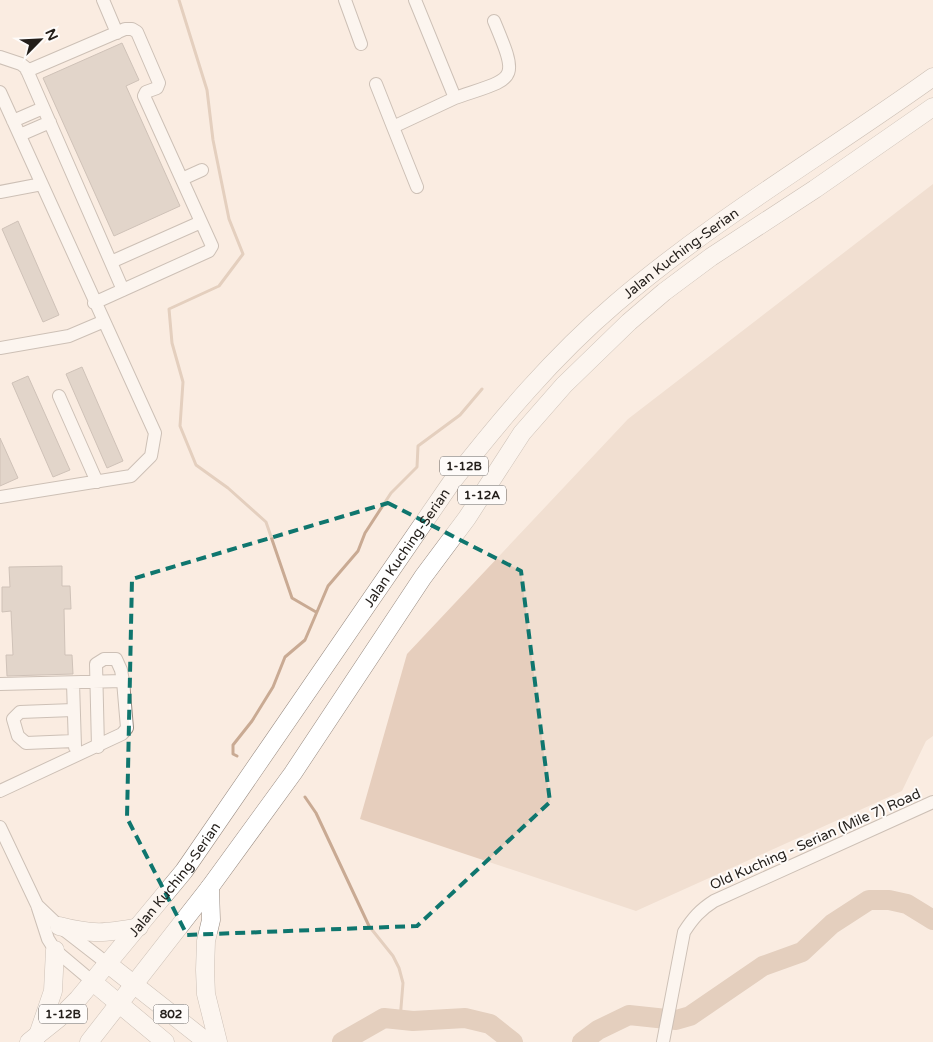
<svg xmlns="http://www.w3.org/2000/svg" width="933" height="1042" viewBox="0 0 933 1042" font-family="'Varela Round',sans-serif">
  <style>
    .green { fill: #e6cebd }
    .lines { fill: none; stroke-linecap: round; stroke-linejoin: round }
    .stream { stroke: #c9aa93; stroke-width: 3 }
    .river { stroke: #c9aa93; stroke-width: 20 }
    .building { fill: #c6b8ad; stroke: #9b8d84 }
    .minor-casing { stroke: #978a80; stroke-width: 14 }
    .highway-casing { stroke: #978a80; stroke-width: 19 }
    .minor { stroke: #fff; stroke-width: 12 }
    .highway { stroke: #fff; stroke-width: 18 }
    .marked { fill: none; stroke: #0f766e; stroke-width: 4; stroke-dasharray: 10 6; stroke-linejoin: round }
    .labels { text-anchor: middle; stroke-width: 4; stroke-linejoin: round; paint-order: stroke }
    .shield { fill: #fefbf9; stroke: #65605d; stroke-width: 1 }
    .shield-label { font-size: 12px; font-weight: bold; fill: #231e1a }
    .street-label { font-size: 14px; fill: #231e1a; stroke: #fefbf9 }
  </style>
  <rect width="100%" height="100%" fill="#faece1"/>
  <path class="green" d="M933,184V736L926,741L902,791L636,911L360,819L407,654L628,419Z"/>
  <g class="lines">
    <path class="stream" d="M179,0L207,90L213,140L229,219L243,254L219,286L169,309L172,343L183,382L180,426L196,465L228,488L266,522L292,598L316,612
      M237,756L233,754V745L252,721L273,687L285,657L305,640L328,586L358,551L365,533L391,493L417,467L418,446L460,415L482,389
      M305,797L316,813L369,926L393,956L399,968L403,983L400,1020"/>
    <path class="river" d="M342,1042L384,1018L413,1021L465,1018L490,1024L513,1042
      M582,1042L598,1030L629,1015L676,1020L690,1016L763,966L802,952L832,924L869,900H889L907,904L933,920"/>
  </g>
  <path class="building" d="M122,43L139,80L126,86L180,206L114,236L43,78Z
    M18,221L59,315L43,322L2,229Z
    M82,367L123,461L107,468L66,374Z
    M28,376L70,470L53,477L12,383Z
    M0,438L18,478L0,486Z
    M62,566V586H70L71,609H64L65,655H72L73,674L7,676L6,655H13L11,611L2,612V587H10L9,567Z"/>
  <g class="lines">
    <defs>
      <path id="minor" d="M103,0L117,33
        M345,0L361,44
        M0,57L21,64L26,68L123,290
        M27,71L125,29H132L137,32L159,83L157,88L146,92L144,96L212,246L209,251L94,303
        M376,84L393,127L455,98L415,0
        M0,92L155,433L151,456L131,476L0,497
        M455,98C516,77 520,83 494,21
        M13,121L43,108
        M393,127L417,187
        M20,135L50,122
        M182,179L202,170
        M0,192L42,184
        M111,262L201,222
        M0,348L69,336L102,322
        M59,396L97,482
        M73,683L75,747
        M0,684L123,681L127,728L122,734L0,791
        M73,710L20,712L13,719L18,736L26,743L74,741
        M98,747L96,664L104,659H116L121,670L123,681
        M0,827L37,905L48,939L55,950L93,982
        M37,905L59,926L108,964
        M663,1042L684,932C693,918 700,910 714,901L933,802"/>
      <g id="highway">
        <path d="M210,887L211,920L206,941L205,970L206,994L218,1042"/>
        <path d="M59,926C93,935 106,933 139,927"/>
        <path d="M108,964L207,1042"/>
        <path d="M93,982L165,1042"/>
        <path d="M38,1035L53,991L55,950"/>
        <path id="s1" d="M29,1042L59,1018L78,999L184,871L451,483C501,419 553,357 615,304C714,219 827,153 933,77"/>
        <path d="M89,1042L210,887L293,773L423,577L467,518L522,433L564,385L629,322L664,292L711,257L815,189L933,107"/>
      </g>
    </defs>
    <use href="#minor" class="minor-casing"/>
    <use href="#highway" class="highway-casing"/>
    <use href="#minor" class="minor"/>
    <use href="#highway" class="highway"/>
  </g>
  <path d="M0 0H933V1042H0ZM388,503L521,571L550,802L417,926L187,935L127,818L132,579Z" fill="#faece1" fill-opacity=".55" fill-rule="evenodd"/>
  <path class="marked" d="M388,503L521,571L550,802L417,926L187,935L127,818L132,579Z"/>
  <g class="labels">
    <g class="shield">
      <rect x="440" y="456.5" width="48" height="19" rx="4"/>
      <rect x="458" y="485.5" width="48" height="19" rx="4"/>
      <rect x="39" y="1004.5" width="48" height="19" rx="4"/>
      <rect x="153.5" y="1004.5" width="35" height="19" rx="4"/>
    </g>
    <g class="shield-label">
      <text x="464" y="470">1-12B</text>
      <text x="482" y="499">1-12A</text>
      <text x="63" y="1018">1-12B</text>
      <text x="171" y="1018">802</text>
    </g>
    <g class="street-label">
      <text dy="5" stroke="none"><textPath href="#s1" startOffset="1029">Jalan Kuching-Serian</textPath></text>
      <text dy="5" stroke="none"><textPath href="#s1" startOffset="624">Jalan Kuching-Serian</textPath></text>
      <text transform="translate(815 839) rotate(-24)" y="5">Old Kuching - Serian (Mile 7) Road</text>
      <text dy="5" stroke="none"><textPath href="#s1" startOffset="219">Jalan Kuching-Serian</textPath></text>
    </g>
  </g>
  <g transform="translate(40 40) rotate(66)" stroke="#fefbf9" stroke-width="4" paint-order="stroke">
  <path d="M0-4L9 19L0 12L-9 19Z" fill="#231e1a"/>
  <text y="-8" font-size="14" font-weight="bold" text-anchor="middle" fill="#231e1a">N</text>
  </g>
</svg>
